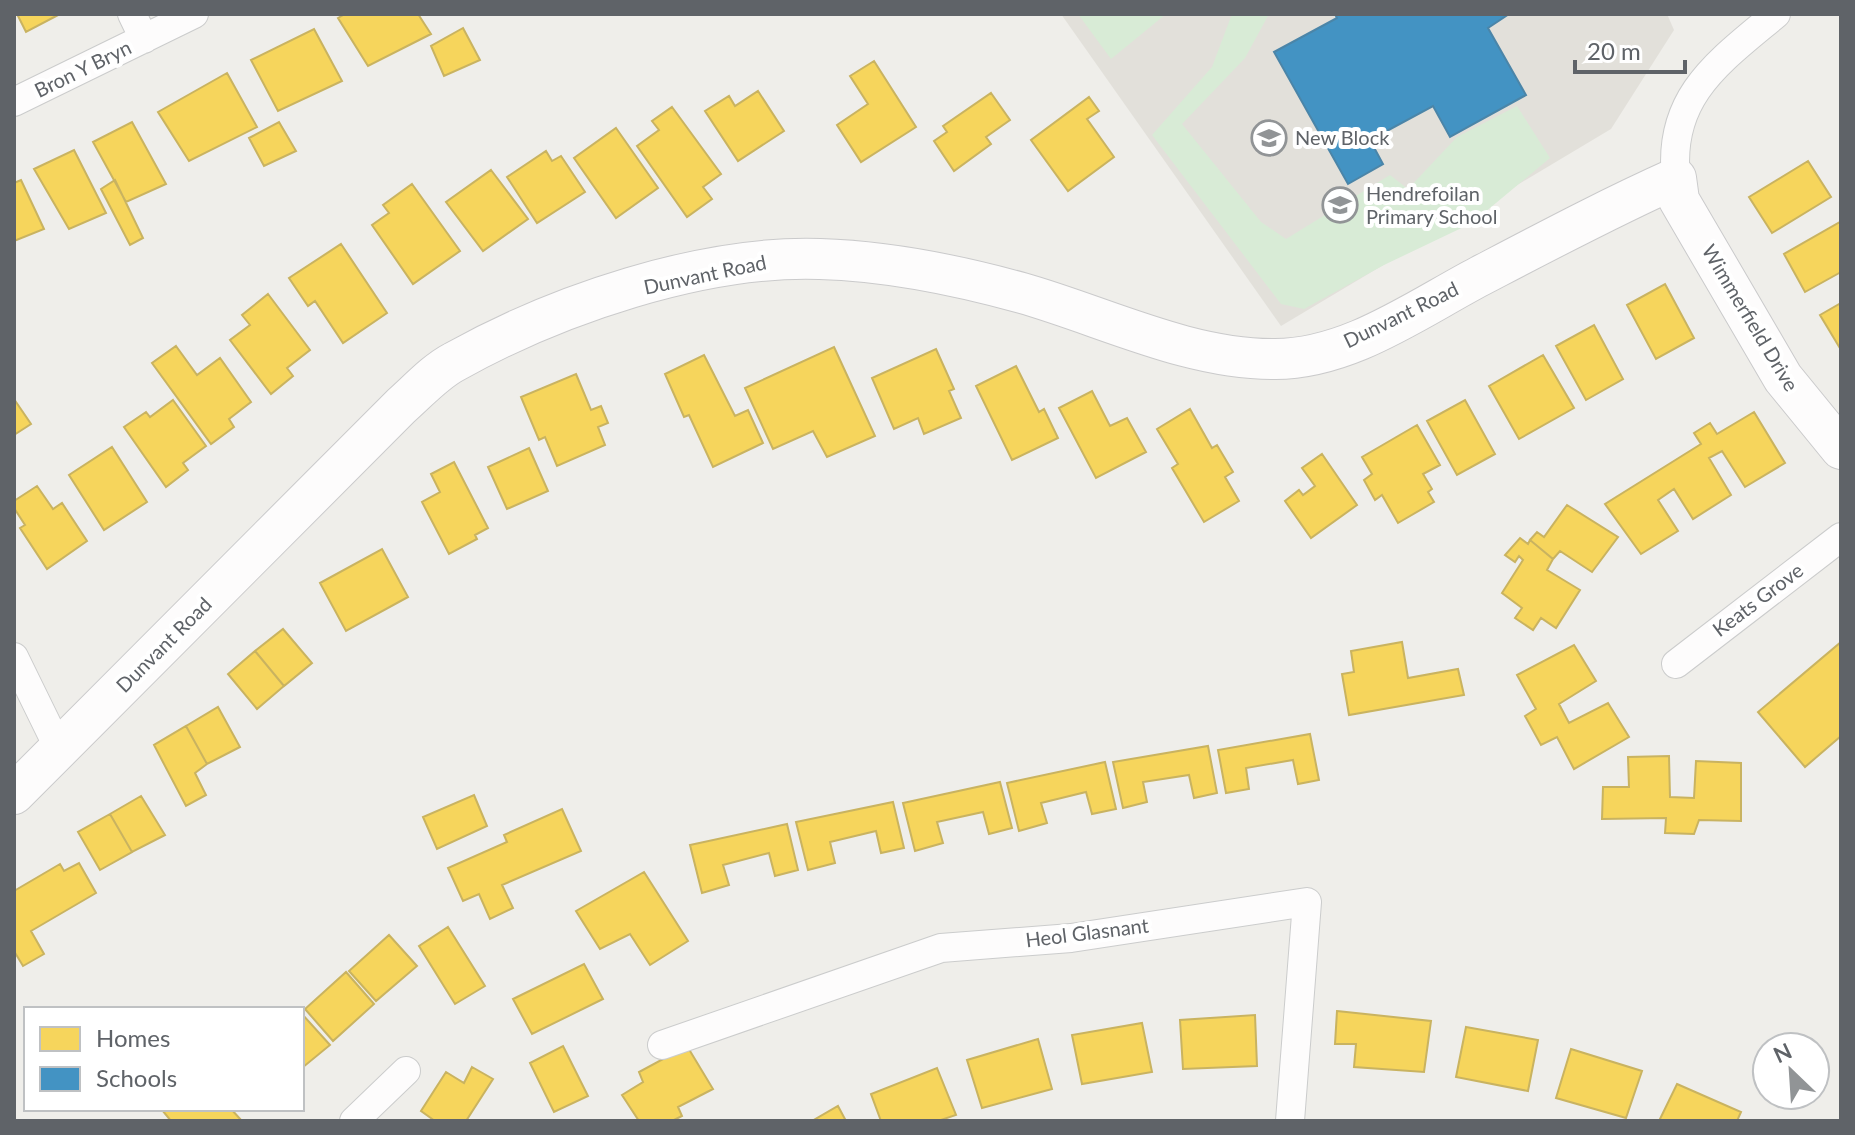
<svg xmlns="http://www.w3.org/2000/svg" width="1855" height="1135" viewBox="0 0 1855 1135" font-family="Lato,sans-serif">
  <style>
    .education { fill: #e2e0da }
    .green { fill: #d8ebd6 }
    .homes { fill: #f6d55c; stroke: #c9b360; stroke-width: 2 }
    .schools { fill: #4393c3; stroke: #4b85a8; stroke-width: 2 }
    .lines { fill: none; stroke-linecap: round; stroke-linejoin: round }
    .street-casing { stroke: #cbcccc; stroke-width: 30 }
    .secondary-casing { stroke: #cacacb; stroke-width: 42 }
    .street { stroke: #fdfcfc; stroke-width: 28 }
    .secondary { stroke: #fdfcfc; stroke-width: 40 }
    .labels { text-anchor: middle; stroke-width: 8; stroke-linejoin: round; paint-order: stroke }
    .street-label { font-size: 20px; fill: #5f6368; stroke: #fff }
    .poi-label { font-size: 20px; fill: #5f6368; stroke: #fff; text-anchor: start }
  </style>
  <rect width="100%" height="100%" fill="#efeeea"/>
  <path class="education" d="M1061,14H1667L1674,30L1611,129L1281,326Z"/>
  <path class="green" d="M1078,14H1166L1111,59Z
    M1232,14H1269L1245,58L1182,124L1261,222L1286,239L1390,175L1408,189L1457,137L1517,106L1550,158L1472,223L1384,265L1304,309L1281,304L1152,135L1212,67Z"/>
  <path class="homes" d="M17,14H60L26,32Z
    M345,14H418L431,34L368,66L338,18Z
    M463,28L480,60L444,76L431,46Z
    M314,29L342,81L278,111L251,60Z
    M874,61L916,127L861,162L837,125L868,104L850,76Z
    M227,73L257,127L189,161L158,112Z
    M758,91L784,131L738,161L705,111L729,96L735,106Z
    M991,93L1010,120L986,137L991,144L954,171L934,141L947,132L943,126Z
    M1089,97L1099,111L1087,119L1114,157L1068,191L1031,140Z
    M672,107L721,174L703,187L712,199L687,217L637,146L659,130L652,121Z
    M132,122L166,184L126,202L93,142Z
    M279,122L296,151L264,166L249,138Z
    M616,128L658,188L616,218L574,158Z
    M74,150L106,213L69,229L34,169Z
    M546,151L552,161L561,156L585,192L537,223L507,177Z
    M1808,161L1831,197L1772,233L1749,197Z
    M491,170L528,219L483,251L446,202Z
    M21,180L44,229L14,241V183Z
    M115,180L143,238L130,245L101,189Z
    M412,184L460,251L413,284L372,225L389,213L383,205Z
    M1840,222L1841,272L1805,292L1784,254Z
    M341,244L387,313L343,343L315,301L308,306L289,278Z
    M1665,284L1694,338L1656,359L1627,305Z
    M268,294L310,350L287,368L293,376L271,394L230,340L250,325L242,315Z
    M1841,303V350L1820,315Z
    M1594,325L1623,379L1586,400L1556,346Z
    M176,346L197,375L220,358L251,402L229,419L234,427L211,444L152,363Z
    M834,347L875,436L827,457L813,431L773,449L745,388Z
    M936,349L954,389L949,391L961,418L924,434L918,418L894,429L872,378Z
    M704,355L735,416L748,410L763,443L713,467L689,415L684,417L665,374Z
    M1543,355L1574,408L1519,439L1489,386Z
    M1016,366L1039,412L1044,409L1058,438L1012,460L976,386Z
    M576,374L591,410L601,406L608,423L598,427L605,445L557,466L545,437L539,440L521,397Z
    M1092,391L1110,426L1127,418L1146,452L1096,478L1059,408Z
    M14,399L31,424L14,435Z
    M173,400L206,446L183,463L188,470L166,487L124,427L146,412L150,417Z
    M1465,400L1495,454L1457,475L1427,421Z
    M1190,409L1212,448L1217,445L1233,472L1225,477L1239,501L1204,522L1172,468L1178,464L1157,429Z
    M1754,412L1785,463L1745,487L1722,451L1709,458L1731,495L1693,519L1674,489L1658,500L1678,531L1641,554L1605,504L1701,444L1694,433L1710,423L1717,434Z
    M1417,425L1440,465L1423,474L1432,489L1428,492L1434,502L1398,523L1382,495L1375,500L1364,480L1372,474L1362,457Z
    M112,447L147,502L104,530L69,475Z
    M529,448L548,491L507,509L488,467Z
    M1322,454L1357,505L1311,538L1285,501L1299,490L1303,495L1315,486L1302,468Z
    M454,462L488,528L475,535L477,539L449,554L422,502L440,492L431,474Z
    M37,486L53,509L62,503L87,541L47,569L20,528L25,525L14,508V501Z
    M1567,505L1618,537L1592,572L1560,551L1553,559L1530,540L1537,532L1544,537Z
    M1520,538L1528,544L1530,540L1553,559L1547,570L1580,590L1556,628L1541,618L1533,630L1515,618L1522,608L1502,593L1523,560L1519,556L1515,562L1505,555Z
    M382,549L408,597L346,631L320,583Z
    M283,629L312,663L284,686L255,651Z
    M1402,642L1408,678L1458,669L1464,695L1349,715L1342,674L1354,672L1351,651Z
    M1841,642V736L1805,767L1758,712Z
    M1574,645L1596,681L1559,704L1569,723L1608,703L1629,737L1574,769L1557,737L1541,745L1525,716L1536,709L1517,675Z
    M255,651L284,686L257,709L228,674Z
    M218,707L240,747L207,764L186,726Z
    M186,726L207,764L195,773L206,795L186,806L154,745Z
    M1310,734L1319,780L1298,784L1293,760L1246,768L1249,789L1226,793L1218,750Z
    M1208,746L1217,793L1194,798L1189,775L1143,782L1147,802L1123,808L1113,762Z
    M1669,756L1670,797L1694,798L1696,761L1741,763V821L1699,820L1694,834L1665,833L1666,818L1602,819L1603,787H1629L1628,757Z
    M1105,762L1116,809L1092,814L1086,792L1041,803L1047,823L1019,831L1007,783Z
    M1000,782L1012,828L989,834L983,812L937,822L943,843L915,851L903,803Z
    M474,795L487,826L437,849L423,817Z
    M141,796L165,835L132,852L110,814Z
    M893,802L904,848L881,853L876,831L830,842L835,863L808,870L796,822Z
    M562,809L581,851L502,885L513,908L490,919L479,894L463,901L448,868L507,842L504,835Z
    M110,814L132,852L100,870L78,832Z
    M787,824L798,870L775,876L769,853L723,865L729,885L702,893L690,845Z
    M79,863L96,893L31,931L44,954L23,966L14,951V891L60,864L64,871Z
    M644,872L688,941L650,965L630,934L600,949L576,911Z
    M448,927L485,986L455,1004L419,946Z
    M389,935L417,966L376,1001L349,971Z
    M584,964L603,999L532,1034L513,999Z
    M346,972L374,1004L333,1041L305,1009Z
    M1337,1011L1431,1021L1424,1072L1354,1067L1356,1044H1335Z
    M302,1014L330,1045L302,1068Z
    M1255,1015L1257,1066L1183,1069L1180,1020Z
    M1142,1023L1152,1072L1082,1084L1072,1035Z
    M1466,1027L1538,1040L1528,1091L1456,1077Z
    M1038,1039L1052,1089L982,1108L967,1060Z
    M563,1046L588,1096L554,1112L530,1063Z
    M687,1046L713,1089L678,1107L682,1116L672,1121H639L622,1095L643,1082L639,1072Z
    M1571,1049L1642,1071L1626,1118L1556,1098Z
    M472,1067L493,1079L466,1121H435L421,1111L446,1072L464,1083Z
    M937,1068L956,1115L938,1121H881L871,1094Z
    M1677,1084L1741,1112L1737,1121H1659Z
    M838,1106L846,1121H812Z
    M231,1109L242,1121H171L162,1110Z"/>
  <path class="schools" d="M1335,14H1509L1488,28L1526,95L1450,137L1433,106L1370,140L1383,164L1348,184L1274,52L1337,18Z"/>
  <g class="lines">
    <defs>
      <path id="street" d="M132,14L144,39
        M14,102L194,14
        M1676,178C1667,96 1720,61 1776,14
        M14,657L59,749
        M1676,664L1841,537
        M662,1045L941,948L1071,938L1307,902L1290,1121
        M354,1121L406,1071"/>
      <path id="secondary" d="M14,794L401,406C418,391 435,372 454,362C556,305 702,255 820,259C887,261 957,275 1022,293C1103,316 1187,359 1273,359C1348,360 1417,309 1480,276C1545,242 1609,208 1676,178L1679,200L1783,378L1841,449"/>
    </defs>
    <use href="#street" class="street-casing"/>
    <use href="#secondary" class="secondary-casing"/>
    <use href="#street" class="street"/>
    <use href="#secondary" class="secondary"/>
  </g>
  <defs>
    <symbol id="school-ring" viewBox="-11 -11 22 22"><circle r="9.5" fill="#fff" stroke="#919496" stroke-width="1.5"/><path d="M0-5L7-2L0 1L-7-2ZM-4 1L0 2.5L4 1V4Q0 6-4 4Z" fill="#919496"/></symbol>
  </defs>
  <g fill-rule="evenodd">
    <use href="#school-ring" x="1249" y="118" width="40" height="40"/>
    <use href="#school-ring" x="1320" y="185" width="40" height="40"/>
  </g>
  <g class="labels">
    <g class="street-label">
      <text transform="translate(83 69) rotate(-26)" y="7">Bron Y Bryn</text>
      <text transform="translate(705 275) rotate(-12)" y="7">Dunvant Road</text>
      <text transform="translate(1401 315) rotate(-26)" y="7">Dunvant Road</text>
      <text transform="translate(1750 318) rotate(59)" y="7">Wimmerfield Drive</text>
      <text transform="translate(1758 600) rotate(-37)" y="7">Keats Grove</text>
      <text transform="translate(164 645) rotate(-45)" y="7">Dunvant Road</text>
      <text transform="translate(1087 933) rotate(-7)" y="7">Heol Glasnant</text>
    </g>
    <g class="poi-label">
      <text x="1295" y="145">New Block</text>
      <text x="1366" y="201">Hendrefoilan<tspan x="1366" dy="23">Primary School</tspan></text>
    </g>
  </g>
  <rect width="1855" height="1135" fill="none" stroke="#5f6368" stroke-width="32"/>
  <rect x="24" y="1007" width="280" height="104" fill="#ffffff" stroke="#bfc1c3" stroke-width="2"/>
  <rect x="40" y="1027" width="40" height="24" fill="#f6d55c" stroke="#bfc1c3" stroke-width="2"/>
  <text x="96" y="1047" font-size="24" fill="#5f6368">Homes</text>
  <rect x="40" y="1067" width="40" height="24" fill="#4393c3" stroke="#bfc1c3" stroke-width="2"/>
  <text x="96" y="1087" font-size="24" fill="#5f6368">Schools</text>
  <g transform="translate(1791 1071) rotate(335)"><circle r="38" fill="#ffffff" stroke="#bfc1c3" stroke-width="2"/>
  <path d="M0-6L14 30L0 20L-14 30Z" fill="#919496"/>
  <text y="-12" font-size="22" font-weight="bold" text-anchor="middle" fill="#5f6368">N</text>
  </g>
  <path d="M1575 60v12h110v-12" fill="none" stroke="#5f6368" stroke-width="4"/>
  <text x="1587" y="60" font-size="24" fill="#5f6368" stroke="#ffffff" stroke-width="6" paint-order="stroke">20 m</text>
</svg>
